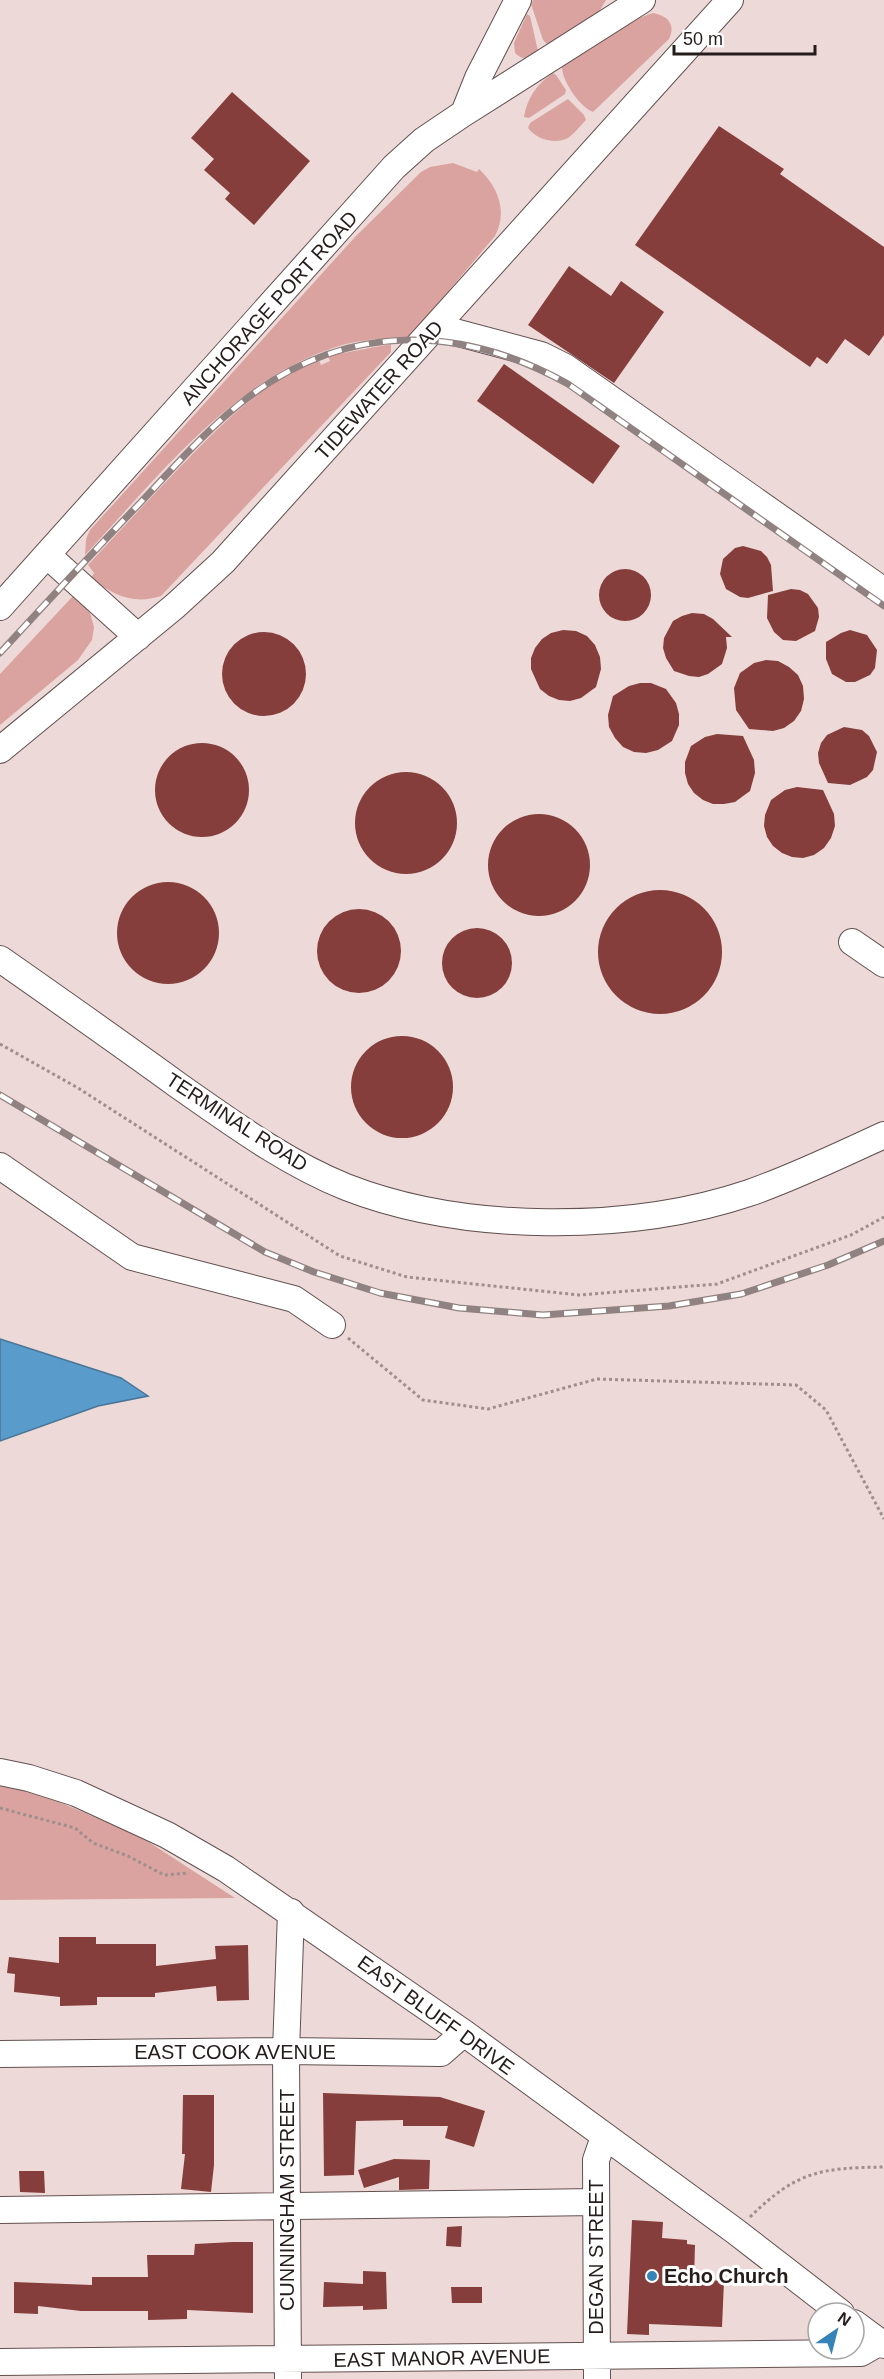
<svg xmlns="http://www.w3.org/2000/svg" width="884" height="2379" viewBox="0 0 884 2379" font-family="Arial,sans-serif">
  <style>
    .green { fill: #daa39f }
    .water { fill: #599bcb; stroke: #497596; stroke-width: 1.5 }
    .building { fill: #853e3b }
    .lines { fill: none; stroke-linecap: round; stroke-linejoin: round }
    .minor-casing { stroke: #625150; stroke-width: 28 }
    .path { stroke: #9e8f8d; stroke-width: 3; stroke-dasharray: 3 3; stroke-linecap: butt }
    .minor { stroke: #fff; stroke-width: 26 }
    .rail-casing { stroke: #908280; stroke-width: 7 }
    .rail { stroke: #fff; stroke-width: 4.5; stroke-dasharray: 14; stroke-linecap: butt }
    .poi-dot { fill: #3782b6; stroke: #fff; stroke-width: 2 }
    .labels { text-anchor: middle; stroke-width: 6; stroke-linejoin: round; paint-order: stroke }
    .street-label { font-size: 20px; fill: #241d1c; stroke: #fff }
    .poi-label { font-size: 20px; font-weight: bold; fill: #241d1c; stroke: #fff; text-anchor: start }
  </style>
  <rect width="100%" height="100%" fill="#edd9d7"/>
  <path class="green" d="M533,0H606L599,12L548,45L543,40L531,4Z
    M653,13C668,16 676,24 669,39L593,112C580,107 562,81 562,67L636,19Z
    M527,14L530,16L538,51C530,57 524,62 515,53L514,43Z
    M553,73L556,75L566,90L565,94L529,118L524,117C527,98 537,84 553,73Z
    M568,99L584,115L586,120C580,126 574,134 568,138C555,145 536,139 528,128L530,123Z
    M453,163L477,172L479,169C498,187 508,211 495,236L409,338C385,338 359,339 336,347C231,381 158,477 85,555L86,539L90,530L355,237L421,172L430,167Z
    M391,344V352L161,596C133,605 113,595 91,578L94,573L88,565C118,533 148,500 179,468C220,426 262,381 319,360L321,365L330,361L328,356Z
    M74,595L90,613L94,627L92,640L78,660L0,725V674Z
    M0,1783L43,1795L141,1837L235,1898L0,1900Z"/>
  <path class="water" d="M0,1339L121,1378L148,1396L98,1406L0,1441Z"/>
  <path class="building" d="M232,92L310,161L254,225L225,199L230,193L204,170L214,159L191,138Z
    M719,126L784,169L780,174L884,247V335L869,356L845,339L827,364L817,357L810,367L635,245Z
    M569,266L611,296L621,281L664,312L614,383L528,325Z
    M504,364L620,446L593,484L477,401Z
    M743,546L761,551L767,557L771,565L773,591L748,598L740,597L726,589L720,574L723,559L735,548Z
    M599 595a26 26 0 1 1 52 0a26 26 0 1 1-52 0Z
    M791,589L800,590L808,594L818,608L819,617L815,631L796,641L783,640L774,632L767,618L768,595Z
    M692,613L704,614L713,619L732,637H726L727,648L722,664L708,674L699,677L689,676L674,671L666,658L663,648L664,638L673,621L682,616Z
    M563,630L576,631L587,636L595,645L600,657L601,669L596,687L581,698L570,701L559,700L549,696L540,689L531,669V658L535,648L542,639L551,633Z
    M850,630L867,635L877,650L875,668L870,675L855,682H846L832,674L826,659V642L841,633Z
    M222 674a42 42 0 1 1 84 0a42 42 0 1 1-84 0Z
    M766,660L778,661L789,667L798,675L803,686L804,699L801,711L794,721L784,728L773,731L749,729L736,710L734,688L740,673L754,663Z
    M640,683H651L666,689L676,703L679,714V725L672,741L658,750L646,753L634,752L623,747L615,738L609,727L608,715L613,696L629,686Z
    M844,727L862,730L869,736L877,752L873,770L867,777L850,785L828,783L819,763L818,753L821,743L827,735Z
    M717,734L743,736L754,760L755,773L750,791L735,802L724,804H713L703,800L694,793L688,784L685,773V762L691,746L705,737Z
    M155 790a47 47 0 1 1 94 0a47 47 0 1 1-94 0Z
    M355 823a51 51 0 1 1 102 0a51 51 0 1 1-102 0Z
    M797,787L823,790L834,814L835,826L831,838L824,848L814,855L803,858L792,857L782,853L773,846L767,837L764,826L765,815L771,800L785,790Z
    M488 865a51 51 0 1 1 102 0a51 51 0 1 1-102 0Z
    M117 933a51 51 0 1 1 102 0a51 51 0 1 1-102 0Z
    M598 952a62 62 0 1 1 124 0a62 62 0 1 1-124 0Z
    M317 951a42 42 0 1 1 84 0a42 42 0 1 1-84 0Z
    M442 963a35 35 0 1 1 70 0a35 35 0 1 1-70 0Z
    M351 1087a51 51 0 1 1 102 0a51 51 0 1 1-102 0Z
    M59,1937H96V1944H156V1966L216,1959L215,1946L248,1945L249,2000L217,2001L216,1986L155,1993V1997H97V2005L60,2006V1997L14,1992L15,1974L7,1973L9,1957L59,1963Z
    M323,2093L440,2097L485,2111L474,2147L445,2138L448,2126H403V2120L356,2121L354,2175L324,2176Z
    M183,2095H214V2165L211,2192L181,2189L185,2154H182Z
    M394,2159L430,2160L429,2189L399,2190V2177L364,2188L358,2170Z
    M19,2171H44L45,2193L20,2192Z
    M632,2220L663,2222L662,2238L687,2240V2244L695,2245L694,2279L724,2281L722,2327L649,2324V2335L627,2334Z
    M462,2226L461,2247L446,2246L447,2227Z
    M233,2242H253V2313L187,2310V2319L148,2320V2311H81L38,2306V2314L14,2313V2282L92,2285V2277H148L147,2255H194L195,2244Z
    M363,2271L386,2272L387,2309L363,2310V2306L323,2307L324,2282L363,2284Z
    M451,2287H482V2303H452Z"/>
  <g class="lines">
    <defs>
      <path id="minor" d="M464,113L642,0
        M436,327L541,355L565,367L884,591
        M47,555L138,637
        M0,607L394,167L424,140L464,113L478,78L518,0
        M0,750L175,606L223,562L730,0
        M852,942L884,964
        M0,959C60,1001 120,1043 179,1086C232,1123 286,1163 346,1187C464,1233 630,1233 749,1193C795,1177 840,1155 884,1135
        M0,1166L132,1257L294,1299L332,1325
        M0,1772L29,1778L76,1793L167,1835L226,1869L464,2033L735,2231L841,2313
        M0,2054L286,2051L441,2053L464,2033
        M0,2210L595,2202
        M854,2323L884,2345
        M0,2362L861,2353L880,2342
        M288,2379L286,2051L291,1912
        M597,2379L596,2160L604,2137"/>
    </defs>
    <use href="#minor" class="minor-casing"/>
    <path class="path" d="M0,1044L78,1088L340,1256L407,1277L579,1295L717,1284L851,1235L884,1217
      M348,1338L423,1400L488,1409L597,1379L796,1385L826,1410L884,1519
      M0,1808L75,1828L93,1843L128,1856L164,1875L189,1873
      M750,2217C797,2171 820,2168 884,2167"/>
    <use href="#minor" class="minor"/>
    <defs>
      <path id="rail" d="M0,653C47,602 94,551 142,501C175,466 208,428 246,399C346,322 461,324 568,384L884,606
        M0,1095L265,1252L314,1272L380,1293L459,1308L543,1315L669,1306L741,1294L828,1265L884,1241"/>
    </defs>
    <use href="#rail" class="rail-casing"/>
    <use href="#rail" class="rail"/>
  </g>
  <circle class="poi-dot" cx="652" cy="2276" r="6"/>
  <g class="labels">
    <g class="street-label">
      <text transform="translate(269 308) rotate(-48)" y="7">ANCHORAGE PORT ROAD</text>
      <text transform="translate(379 390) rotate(-48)" y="7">TIDEWATER ROAD</text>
      <text transform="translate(237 1122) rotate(33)" y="7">TERMINAL ROAD</text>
      <text transform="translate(436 2015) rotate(36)" y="7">EAST BLUFF DRIVE</text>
      <text x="235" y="2059">EAST COOK AVENUE</text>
      <text transform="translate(287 2200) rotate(-90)" y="7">CUNNINGHAM STREET</text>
      <text transform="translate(596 2257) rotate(-90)" y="7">DEGAN STREET</text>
      <text transform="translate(442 2358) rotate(-1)" y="7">EAST MANOR AVENUE</text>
    </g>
    <g class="poi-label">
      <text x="664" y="2283">Echo Church</text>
    </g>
  </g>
  <g transform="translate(836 2331) rotate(35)"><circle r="28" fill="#ffffff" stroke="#a7a5a4" stroke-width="1.5"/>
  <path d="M0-4.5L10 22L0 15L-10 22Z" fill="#3782b6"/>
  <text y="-9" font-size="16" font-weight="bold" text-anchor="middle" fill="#241d1c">N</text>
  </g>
  <path d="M674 45v9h141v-9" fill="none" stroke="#241d1c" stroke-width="3"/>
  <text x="683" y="45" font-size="18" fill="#241d1c" stroke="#ffffff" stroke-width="4.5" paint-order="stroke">50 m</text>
</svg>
